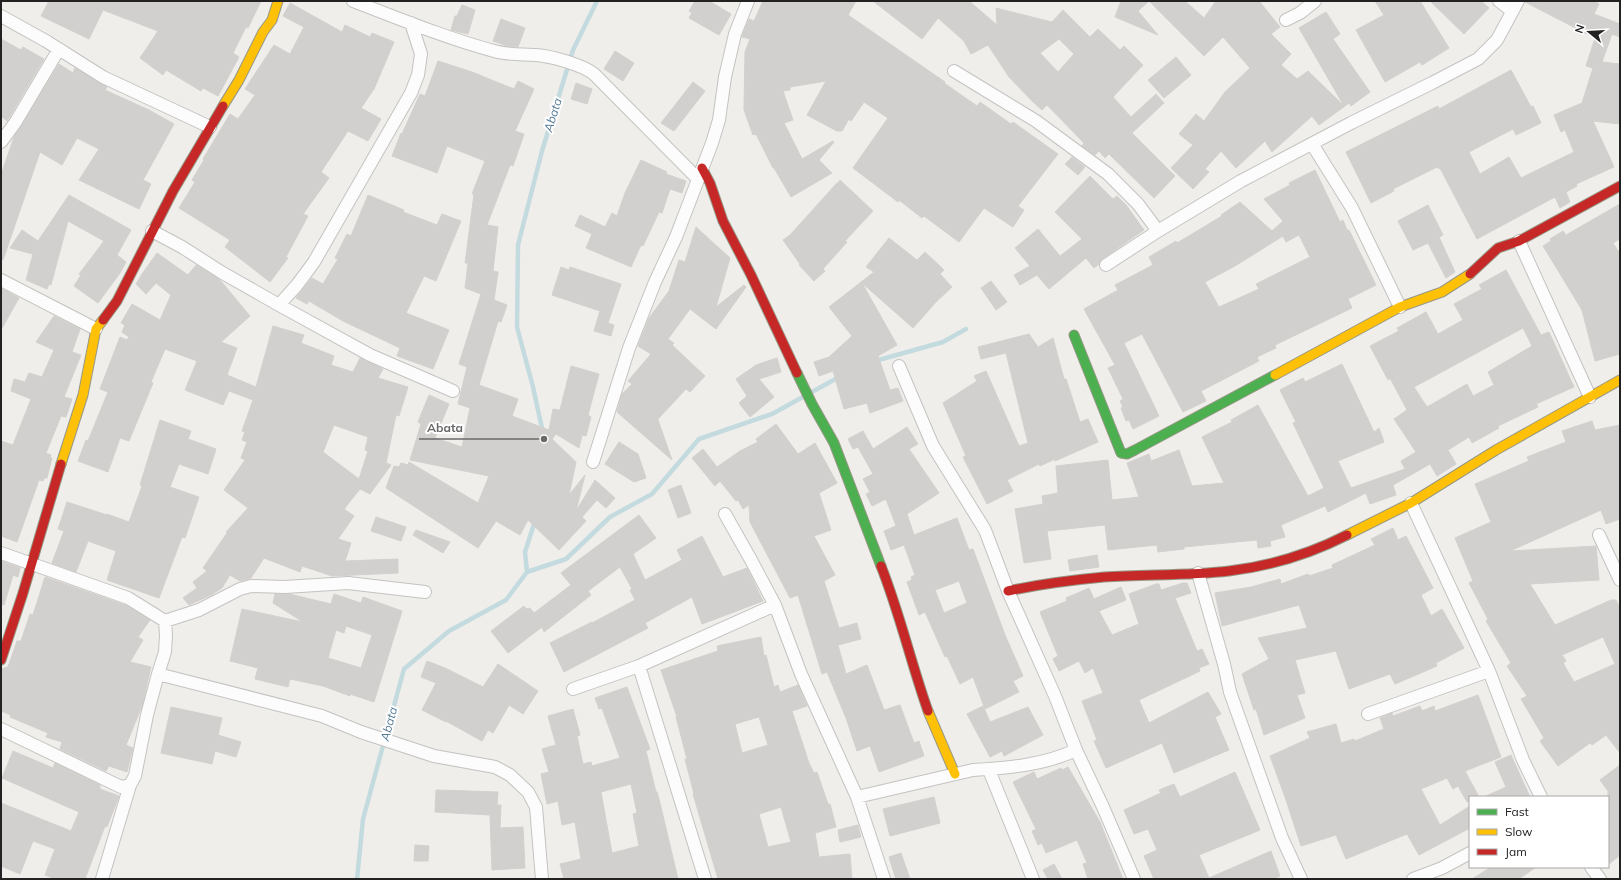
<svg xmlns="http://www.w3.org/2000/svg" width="1621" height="880" viewBox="0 0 1621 880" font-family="Mulish,sans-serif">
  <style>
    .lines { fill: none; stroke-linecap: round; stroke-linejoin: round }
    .stream { stroke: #c3dade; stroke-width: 4.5 }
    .building { fill: #d2d0ce; stroke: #d3d0cd; fill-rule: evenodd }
    .street-casing { stroke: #c3c3c1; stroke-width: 14 }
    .fast-casing { stroke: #979885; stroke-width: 11 }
    .slow-casing { stroke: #979885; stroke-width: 11 }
    .jam-casing { stroke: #979885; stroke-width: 11 }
    .street { stroke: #fdfcfc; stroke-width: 12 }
    .fast { stroke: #4caf50; stroke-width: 9 }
    .slow { stroke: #ffc107; stroke-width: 9 }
    .jam { stroke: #c62828; stroke-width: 9 }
    .labels { text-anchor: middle; stroke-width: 4; stroke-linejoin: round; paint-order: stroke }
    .water-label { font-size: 12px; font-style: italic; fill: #527997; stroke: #fff }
    .leader { fill: none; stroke: #6a6968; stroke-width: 1.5 }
    .callout-dot { fill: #6a6968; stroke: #fff; stroke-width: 1.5 }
    .callout-label { font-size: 12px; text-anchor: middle; font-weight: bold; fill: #6a6968; stroke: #fff; stroke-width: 4; stroke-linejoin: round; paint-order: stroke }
  </style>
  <rect width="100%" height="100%" fill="#f0eeeb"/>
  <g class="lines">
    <path class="stream" d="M875,361L943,342L966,329
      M543,433L533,387L517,327L518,245L542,151L573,50L597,1
      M527,572L566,559L610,517L652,494L699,439L772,414L839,377
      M357,879L363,819L404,669L449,631L506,600L527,572L525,552L535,521"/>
  </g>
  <path class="building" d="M49,1H261L248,28L246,27L233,53L239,57L218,96L203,88L201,91L166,70L163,75L140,58L158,31L103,10L89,39L41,16Z
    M695,1H709L731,14L719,35L689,18L692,13L689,11Z
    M763,1H856L848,15L945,82L944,83L977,106L980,102L1011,124L1013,122L1058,154L1018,206L1024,210L1013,227L984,208L959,242L924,216L922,218L899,200L898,202L853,168L888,118L864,102L851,121L849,119L842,131H837L807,115L826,81L790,87V90L783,91L793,120L784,123L802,159L833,141L834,142L819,160L832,173L791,197L774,168H773L756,134L753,135L744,110L745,52L750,39L742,37L749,19L754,21Z
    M873,1H969L997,25L996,8L1052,22L1063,10L1090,37L1098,29L1120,50L1124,46L1143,65L1113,97L1131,117L1156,94L1164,103L1132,133L1175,176L1154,198L1109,154L1105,158L1099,151L1095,155L1082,146L1084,143L1047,105L1042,110L1032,101L1009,77L988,45L971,54L964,41L938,18L922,39ZM1059,39L1074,54L1058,72L1040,53Z
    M1121,1H1185L1204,18L1216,1H1259L1280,27L1271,34L1291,54L1281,65L1297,79L1308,71L1344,106L1299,28L1326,12L1340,34L1333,39L1370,92L1351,106L1349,103L1319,125L1312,116L1272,152L1265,141L1236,168L1221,151L1205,169L1209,172L1193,189L1171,168L1193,145L1179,134L1196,114L1204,121L1225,92L1250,68L1223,37L1204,56L1149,1L1138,11L1158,35L1115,17Z
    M1375,1H1420L1449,48L1422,65L1420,62L1385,82L1356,30L1384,15Z
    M1430,1H1481L1489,8L1464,34Z
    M1525,1H1593L1599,4L1594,14L1620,24V37L1612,34L1602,62L1620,64V124L1593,121L1614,167L1576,184L1577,186L1566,192L1570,202L1560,208L1555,197L1477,239L1440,168L1439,169L1437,167L1393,189L1394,191L1371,203L1346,152L1438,106L1439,109L1511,70L1531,107L1533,106L1541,123L1516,135L1513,129L1469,152L1480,174L1509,157L1521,178L1574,152L1565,130L1561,132L1554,115L1582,103L1593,68L1586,66L1595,38L1525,2Z
    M290,3L342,32L345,25L370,37L372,33L394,42L374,89L361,108L381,119L368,141L348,131L321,172L329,178L303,214L308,216L286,257L288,258L270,282L225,247L230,240L179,208L195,182L192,180L204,160L203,159L230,114L238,119L255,95L245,89L274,45L290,54L304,27L283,16Z
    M462,5L475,10L468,34L451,30L455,16H457Z
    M501,19L525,28L518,47L507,46L493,41Z
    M1,39L21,50L23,47L44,59L7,121L1,116Z
    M615,51L634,63L623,81L604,69Z
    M1176,57L1191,75L1164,98L1148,80Z
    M438,61L472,72L514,89L518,81L534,89L515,131L524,134L513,166L510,165L487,225L498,227L493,271L498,272L494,300L507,305L501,322L498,321L479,385L518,399L512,416L549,430L553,409L560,410L571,366L599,374L588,415L591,417L586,436L582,435L579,448L556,434L552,439L576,462L569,495L585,475L576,511L595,480L615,498L606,508L597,500L582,517L586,521L559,550L528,520L520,535L496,521L478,548L386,488L394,466L399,467L401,463L408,465L409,462L478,503L489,476L410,460L421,424L418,422L429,395L449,404L435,438L462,447L470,408L458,404L467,367L459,364L481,294L465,288L468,263H465L474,194H472L485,161L447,146L437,173L392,156L401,133L402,134L420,94L425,96Z
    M59,64L73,73L75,68L107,87L105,90L149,110L174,124L143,180L151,184L139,209L79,180L99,149L77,138L62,165L40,152L3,260H1V175L14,137Z
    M693,82L705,91L674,131L661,123Z
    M576,83L592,89L587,104L571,99Z
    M1072,157L1085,167L1078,175L1065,164Z
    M641,160L667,172L666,174L686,181L682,193L670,189L662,213L659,212L643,246L641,245L631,267L586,248L592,234L575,226L580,215L605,227L612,213L617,216L625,193Z
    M1315,170L1340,222L1343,220L1347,230H1349L1376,285L1348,299L1352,308L1275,345L1276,348L1257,357L1259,361L1201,391L1206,401L1183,412L1142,334L1124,343L1159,416L1133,429L1129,420L1126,421L1121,408L1123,407L1120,401L1123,399L1108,368L1115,365L1084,309L1118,290L1115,285L1153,265L1149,257L1176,241L1177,243L1222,216L1221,215L1240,202L1272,231L1283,221L1264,199L1290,185L1289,183ZM1299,235L1310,257L1256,284L1259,289L1219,307L1205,282L1235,266L1283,236L1286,242Z
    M1090,176L1113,199L1117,196L1126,205L1144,230L1102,259L1099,264L1094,268L1086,258L1049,289L1037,275L1020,285L1014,275L1030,266L1015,248L1038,229L1060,256L1082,239L1055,212Z
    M840,180L873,211L845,241L847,242L823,269L825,271L814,281L799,265L800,264L783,240L790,235L837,183V184Z
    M69,195L131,230L117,255L126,262L120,273L98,303L74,286L81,275L79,274L104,241L68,221L51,285L49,284L47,289L26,280L33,254L10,248L22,230L38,241Z
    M368,195L404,210L403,212L437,225L442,214L461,221L436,281L424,276L406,313L449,330L433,369L397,356L400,348L343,321L309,301L307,304L296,298L312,278L323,284L338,259L335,258L347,234L351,236Z
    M1620,204V239L1613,243L1620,254V354L1595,361L1582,310L1543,246L1551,241L1550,239L1563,231L1566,235Z
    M1428,205L1443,235L1439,237L1455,272L1446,278L1428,243L1413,250L1398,221Z
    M696,227L730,258L716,307L744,285L746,287L716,329L690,309L668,339L674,343L672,345L705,376L690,392L686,389L658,419L657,417L672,460L617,412L622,394L632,384L628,381L651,354L638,346L649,318L669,291L679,260L685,262Z
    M889,238L917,260L925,252L944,270L940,274L952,287L936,302L913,328L862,283L897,345L878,356L890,390L898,388L903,401L870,413L867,403L844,409L833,371L819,376L814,362L829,357L852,336L829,307L874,272L866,267Z
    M157,253L188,275L196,265L220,280L250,316L221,342L237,348L227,375L256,387L273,326L304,335L301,343L334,356L331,365L353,372L360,358L383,369L378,378L408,387L399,416L396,415L386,463L391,465L370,494L360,489L344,509L354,516L338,539L351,543L345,561L398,559V573L332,576L302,566L300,572L264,558L251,578L240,581L230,575L222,588L211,595L189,605L183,598L197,588L193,582L207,571L203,568L227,533L226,532L248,508L224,490L245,460L241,458L247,442L242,440L245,432L242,431L253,400L229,391L223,405L185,390L197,361L165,349L151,382L153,383L129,441L120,438L108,472L78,461L86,440L88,441L108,392L100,389L120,337L127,340L129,337L122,332L125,325L121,323L132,304L160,320L171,295L156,283L146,294L136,284L142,274ZM334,425L368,437L365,450L368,451L359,479L323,452Z
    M561,267L569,270L570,267L621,284L608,323L614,325L611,336L594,331L600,311L552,295Z
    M1506,270L1541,335L1549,332L1574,387L1536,404L1538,407L1498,426L1499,428L1472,443L1469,437L1448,450L1456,464L1437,476L1430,464L1393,485L1396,495L1370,504L1366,493L1328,512L1325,506L1281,525L1285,537L1270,541L1271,546L1258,548L1257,540L1184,547V549L1158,552L1157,545L1108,550L1105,525L1047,531L1051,559L1024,563L1015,509L1043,504L1042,496L1058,493L1056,466L1108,460L1112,500L1139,497L1127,463L1149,454L1151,461L1179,450L1192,486L1224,483L1202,437L1232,422L1231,420L1258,405L1308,496L1324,488L1293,423L1296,422L1280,390L1303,378L1305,382L1342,364L1374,432L1379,428L1384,442L1338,461L1351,488L1405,469L1401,461L1416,452L1394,419L1407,410L1390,378L1388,380L1370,346L1399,331L1397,328L1426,312L1438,334L1463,320L1454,304L1482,289L1479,285ZM1523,328L1532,346L1488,372L1494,385L1473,396L1467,384L1427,407L1414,387Z
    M991,281L1007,302L996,310L981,288Z
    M1,288L19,298L1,330Z
    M54,316L80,329L72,352L81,355L64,397L72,399L66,417L61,416L46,453L51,455L50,458H52L47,478H44L43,481L39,480L17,542L1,536V441L13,445L31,399L11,391L14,379L25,382L29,373L42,377L54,350L36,342Z
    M1029,334L1038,347L1053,338L1064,379H1066L1080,422L1088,419L1098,442L1055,461V459L1040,466L1039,464L1007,480L1013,491L987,504L963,457L966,456L943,403L977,381L974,376L986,371L1019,446L1028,443L1006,353L981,359L978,347Z
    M777,358L781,372L759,379L774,397L750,417L739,403L747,396L736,379L756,365Z
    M160,420L191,431L188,439L216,449L208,474L179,464L170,487L199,497L185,538L182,537L159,598L107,580L116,551L88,541L76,572L52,563L64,531L58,529L67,502L107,515V514L129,522L142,486L140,485Z
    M1592,421L1595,430L1620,425V519L1606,524L1601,510L1510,551L1596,546L1599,580L1530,584L1555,625L1611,600H1616L1620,609V753L1606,735L1592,745L1590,743L1558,766L1540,741L1544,738L1521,699L1527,696L1507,666L1511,663L1486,621L1488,619L1469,583L1473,581L1455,538L1491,522L1475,484L1529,461L1527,457L1566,442L1562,431ZM1603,637L1615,664L1574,682L1563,663L1566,661L1562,655Z
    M776,424L798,454L815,443L837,483L819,493L831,530L814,536L835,575L824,581L839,628L857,623L861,639L838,645L846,674L867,665L884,710L900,705L914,743L919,741L924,756L879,772L870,746L857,751L846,718L827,672L822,674L798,595L790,598L750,522L749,505L743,509L738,500L736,501L720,481L715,486L692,458L703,449L717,467L740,451L758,442L756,439Z
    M907,427L918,444L909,449L939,493L907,514L914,535L957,518L969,550L973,549L1005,635L1023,676L1013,681L1019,692L985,709L973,677L960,684L947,656L945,657L925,612L919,615L907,582L912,580L911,577L915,575L904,545L891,550L884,531L896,526L886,499L872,506L866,494L870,492L863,479L873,474L858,447L853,449L848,439L863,431L873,449ZM959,581L967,603L944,613L935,590Z
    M619,442L638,454L646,478L634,482L605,464Z
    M681,485L691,513L678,518L668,490Z
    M639,515L656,538L633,554L645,580L682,560L677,550L702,536L723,577L747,568L763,601L702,624L692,597L645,623L648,628L564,672L550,643L592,622V623L635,600L630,590L632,589L620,567L588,591L591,595L544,632L542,627L508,653L491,631L524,606L526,609L530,608L534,613L571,585L561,573Z
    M376,517L406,527L401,541L371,531Z
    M1393,528L1398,540L1406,536L1433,588L1421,595L1431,616L1442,609L1464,648L1436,663L1437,666L1395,684L1390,674L1349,689L1336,651L1295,660L1305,693L1297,695L1305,718L1264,735L1256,709L1254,710L1242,674L1269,659L1258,638L1307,628L1299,605L1222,626L1215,593L1251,587L1280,579L1281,584L1308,574L1309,576L1333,568L1332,565L1375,545L1371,539Z
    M416,530L450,542L443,553L413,535Z
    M1097,555L1099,567L1070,571L1068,560Z
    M1,561L20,568L18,577L13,575L4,605L1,604Z
    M45,577L125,605L150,620L138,637L143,640L130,662L151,667L142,706L126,745L133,748L127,772L109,766L106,771L60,749L62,742L46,737L48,733L10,717L11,715L1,711V669L8,667L17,641H21L30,614L33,615Z
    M1183,583H1187L1191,593L1175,598L1197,651L1202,649L1209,664L1199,668L1200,671L1139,700L1149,723L1208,692L1221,714L1215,717L1229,750L1174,773L1162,743L1106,768L1094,741L1097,740L1082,701L1103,693L1093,668L1085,673L1079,661L1059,671L1053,659L1058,656L1040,612L1067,601L1066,598L1089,588L1094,599L1121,587L1126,600L1099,611L1112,635L1139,624L1129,594L1156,584H1159L1161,590Z
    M275,594H289L331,604L334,594L361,603L363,597L402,611L374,702L350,694V696L323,686L290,679L288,687L255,679L258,668L230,661L242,609L303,622L273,603ZM346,626L372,635L361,668L328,658L336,630L344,633Z
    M761,637L764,656L766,655L774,687L778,685L780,692L798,685L807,706L792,711L809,763L814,773L817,772L828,804H830L836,827L815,833L819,857L850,854L852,879H718L693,794H694L685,759H687L676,717H677L661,670L718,651L717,646ZM759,717L768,745L742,753L735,724ZM781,807L791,842L768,847L759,814Z
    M427,661L445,668L483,687L498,664L538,691L523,714L509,705L493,733L488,730L482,741L446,721V722L422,710L436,683L421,677Z
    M627,687L650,749L646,751L656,792H657L660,803L678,879H564L560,864L581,859L575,822L562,825L558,801L547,804L541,774L549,772L542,749L556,745L548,716L573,709L580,735L577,736L583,764L591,762L592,766L620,758L602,708L599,709L595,698ZM631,784L637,813L633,814L639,846L612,853L601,792Z
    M1478,695L1501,757L1465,771L1478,795L1470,797V800L1467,802L1458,786L1453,789L1447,778L1421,789L1440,825L1470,806V828L1419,855L1407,834L1346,859L1336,835L1301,846L1285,797L1270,756L1310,738L1307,732L1336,724L1341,743L1354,739L1355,741L1384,729L1380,718L1392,713L1393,716L1420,706L1422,711L1434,706L1435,711Z
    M983,706L990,722L1028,707L1043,735L1004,756L1002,751L990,757L967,714Z
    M171,707L222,718L218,735L241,742L236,757L215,751L212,764L161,753Z
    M13,751L53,768L55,763L100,785V789L119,796L107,827L105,826L85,879H55L45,875L55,849L33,841L20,874L1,866V803L71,831L79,812L2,778Z
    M1511,755L1530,797H1484L1506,787L1495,762Z
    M1620,765V855L1608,865V791L1600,780Z
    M1068,767L1100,822L1123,879H1088L1083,864L1087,863L1077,840L1046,853L1042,843L1038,845L1032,831L1036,829L1013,782L1034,772L1037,779L1061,768L1062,770Z
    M1235,772L1260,830L1199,855L1209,878L1271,851L1280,876L1273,879H1154L1144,856L1157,850L1148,829L1134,834L1124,810L1161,793L1159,790L1174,784L1180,797Z
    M436,790L498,792L497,805H501L500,828L523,827L525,868L492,870L490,815L435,812Z
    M934,797L940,823L890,836L883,809Z
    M858,825L861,837L840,842L838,830Z
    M415,845L429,846L428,861H414Z
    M901,853L910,879H896L892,867L889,857Z
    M1054,864L1062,879H1048L1043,870Z
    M1491,867H1536L1519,879H1472Z"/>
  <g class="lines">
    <defs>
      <path id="street" d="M353,1C400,19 446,38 494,51C508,55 522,54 536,55C551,56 583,65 594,74L698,179
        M1499,1L1512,11
        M1,16L46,41L103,77L210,127
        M1286,20L1300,13L1315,1
        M954,71L1036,121L1108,174L1138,204L1158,231
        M1,142L15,123L59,49
        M1312,144L1352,208L1400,307
        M152,231L182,247L221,272L279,305L370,355L453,391
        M1519,241L1590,397
        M1106,265L1158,231L1241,181L1351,123L1432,83L1478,59L1497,40L1518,1
        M1,280L96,329
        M279,305L297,285L314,262L411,93L418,75L421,54L411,23
        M899,366L933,446L985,530L1008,591L1055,696L1076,750L1103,807L1134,879
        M593,462L629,348L655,282L676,237L712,143L719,120L725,77L735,34L748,1
        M1411,503L1489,671L1523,760L1541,797
        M725,514L751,560L775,605L801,674L857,797L884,879
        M1599,535L1620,580
        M1,553L128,598L165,621L199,610L240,589L251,586L285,587L348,583L425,592
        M1198,573L1224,664L1230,692L1282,838L1301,879
        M639,666L705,879
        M158,674L322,716L361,732L434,756L495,767L510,775L528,792L536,807L542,879
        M573,689L639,666L775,605
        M1368,714L1489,671
        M1,729L121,787L130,785
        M989,770L1033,879
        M857,797L973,770C1008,768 1044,765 1076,750
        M1591,867L1600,879
        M102,879L130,785L135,776L147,715L158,674L165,652L166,635L165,621
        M1413,879L1442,868L1470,853"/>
      <path id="fast" d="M1074,335L1121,453L1127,454L1135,450L1275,375
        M797,373L812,404L834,443L881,566"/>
      <path id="slow" d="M223,106L239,80L263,32L272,20L278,1
        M1275,375L1400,307L1442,292L1470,274
        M61,464L83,395L96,329L103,320
        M1347,535L1411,503L1496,450L1620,380
        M928,711L955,774"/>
      <path id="jam" d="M702,168L710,183L723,221L751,275L797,373
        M1470,274L1498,248L1519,241L1620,186
        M103,320L117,301L173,191L223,106
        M881,566C900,614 911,663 928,711
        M1008,591C1040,584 1072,580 1104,577C1145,574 1187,576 1229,571C1270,566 1310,554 1347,535
        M1,660L23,593L61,464"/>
    </defs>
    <use href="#street" class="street-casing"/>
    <use href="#fast" class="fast-casing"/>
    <use href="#slow" class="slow-casing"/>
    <use href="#jam" class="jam-casing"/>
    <use href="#street" class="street"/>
    <use href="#fast" class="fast"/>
    <use href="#slow" class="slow"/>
    <use href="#jam" class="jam"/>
  </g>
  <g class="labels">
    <g class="water-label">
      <text transform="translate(553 115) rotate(-73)" y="4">Abata</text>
      <text transform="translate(389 724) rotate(-75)" y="4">Abata</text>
    </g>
  </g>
  <path class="leader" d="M544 439L471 439H419"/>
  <circle class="callout-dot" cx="544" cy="439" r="4"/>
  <g class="callout-label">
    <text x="445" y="432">Abata</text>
  </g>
  <rect width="1621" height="880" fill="none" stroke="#222222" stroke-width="4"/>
  <rect x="1469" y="796" width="140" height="72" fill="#ffffff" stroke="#a7a7a7"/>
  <rect x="1477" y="809" width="20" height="6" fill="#4caf50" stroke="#a7a7a7"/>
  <text x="1505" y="816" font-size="12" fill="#222222">Fast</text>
  <rect x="1477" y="829" width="20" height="6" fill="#ffc107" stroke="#a7a7a7"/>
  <text x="1505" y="836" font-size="12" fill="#222222">Slow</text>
  <rect x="1477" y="849" width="20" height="6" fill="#c62828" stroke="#a7a7a7"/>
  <text x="1505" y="856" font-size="12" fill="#222222">Jam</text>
  <g transform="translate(1589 32) rotate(288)" stroke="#ffffff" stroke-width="3" paint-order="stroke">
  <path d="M0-3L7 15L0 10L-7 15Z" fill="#222222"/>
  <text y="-6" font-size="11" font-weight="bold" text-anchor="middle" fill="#222222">N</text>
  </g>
</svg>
